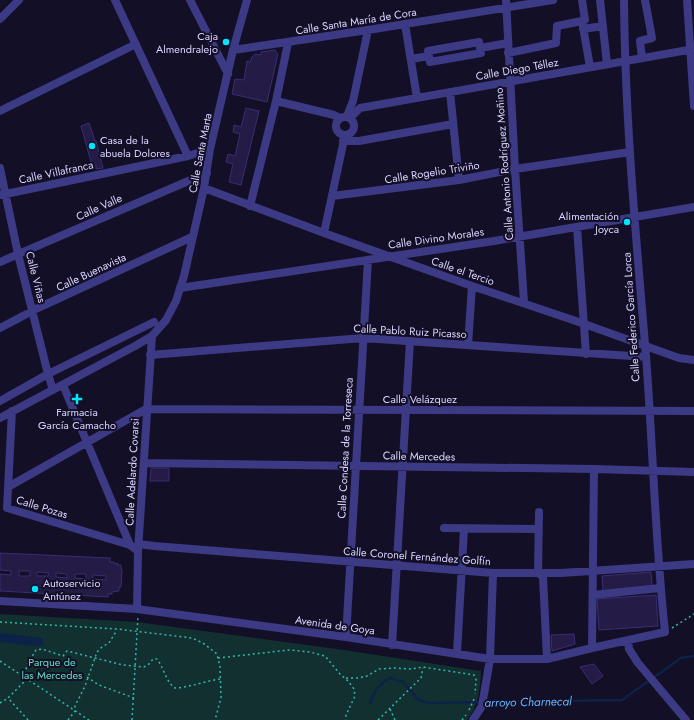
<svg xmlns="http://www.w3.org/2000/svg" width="694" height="720" viewBox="0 0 694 720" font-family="Jost,sans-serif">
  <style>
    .green { fill: #12302f }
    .water { fill: #0c2248 }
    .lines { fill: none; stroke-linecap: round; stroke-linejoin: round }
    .stream { stroke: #0c2248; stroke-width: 2.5 }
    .building { fill: #241b47; stroke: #3b2d73; fill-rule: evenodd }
    .path { stroke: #2fb8b0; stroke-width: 1.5; stroke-dasharray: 2 3; stroke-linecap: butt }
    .minor { stroke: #3d3a85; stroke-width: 8 }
    .poi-dot { fill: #00e5ff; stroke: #130f26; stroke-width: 1.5 }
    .labels { text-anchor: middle; stroke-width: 4; stroke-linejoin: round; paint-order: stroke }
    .street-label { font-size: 11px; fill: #d9d4ff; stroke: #130f26 }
    .poi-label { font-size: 11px; fill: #d9d4ff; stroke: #130f26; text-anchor: end }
    .park-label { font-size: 11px; fill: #5fe0c0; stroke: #130f26 }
    .water-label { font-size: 12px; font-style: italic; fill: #62b6ff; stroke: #130f26 }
  </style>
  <rect width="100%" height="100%" fill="#130f26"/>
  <path class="green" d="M0,614L137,622L344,650L481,671C480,689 479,705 467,720H0Z"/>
  <path class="water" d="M0,633L41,638L43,640V645L34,646L0,642Z"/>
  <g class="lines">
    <path class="stream" d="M370,703C375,690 378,685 390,678L403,682L419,700L428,703L622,700L681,658L694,656"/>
  </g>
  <path class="building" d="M275,50L278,54L267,102L232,94L235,79L244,80L247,61L250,62L252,57L255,54L261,55V52Z
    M246,108L259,111L241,185L229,182L233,164L226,162L228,154L235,156L240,134L233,132L234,125L241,127Z
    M89,123L95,141H96L103,168L96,169V165L92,166L88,151L81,126Z
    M151,468H169V481H150Z
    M0,553L110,558V562H114V564L118,563L117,565H121V569H122L121,587H119V591L112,592V594H108V597L0,591V574L11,575V571L0,570ZM19,571H30V576H19ZM37,572L49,573L48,576H37ZM56,573L67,574V578L56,577ZM75,574H86V579L75,578ZM93,575L106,576V580L93,579Z
    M651,572L652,586L603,591L602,576Z
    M656,595L658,626L599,630L597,599Z
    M574,634L575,644L552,651L551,635Z
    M594,664L603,676L592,684L580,667Z"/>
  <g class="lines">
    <path class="path" d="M0,622L117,629L192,638L203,643L217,654L220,667L221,698L215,720
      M672,628L694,614
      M218,658L289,650L310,652L325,656L340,674L348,681L354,689L355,696L346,715V720
      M0,661L89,720
      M87,677L99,685L134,698
      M346,678H358L367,676L379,669L394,668L411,669L423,667L474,675L476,680L475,694
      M0,703L8,698
      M390,709L395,720
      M469,710L475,697
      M28,720L8,698L23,683L27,665L36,650L42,649L63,656L67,651L123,665L144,667L149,664L153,659H157C164,668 166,682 175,688C191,687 205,681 220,679
      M68,720L75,711V706L85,686L97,652L102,647L109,643L117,630
      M132,720L138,616
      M378,720L421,678L423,668
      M462,720L466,715"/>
    <path class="minor" d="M115,0L188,156
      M190,0L228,74
      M506,0L515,169L524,302
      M582,0L585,20L582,21L590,67
      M600,0L607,64
      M687,0L694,106
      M0,19L19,0
      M405,24L417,98
      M583,29L603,26
      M479,42L481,53L430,62L428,51Z
      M480,48L508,43
      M233,50L368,30L553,0
      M508,53L556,43L557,26L582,21
      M642,58L640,41L652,38L645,0
      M411,59L429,56
      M450,92L459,180
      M276,101L334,115L340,118
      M0,111L136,44
      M347,116L353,101L368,30
      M336 126a9 9 0 1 1 18 0a9 9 0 1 1-18 0Z
      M350,118L360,108L694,49
      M343,141H359L453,124
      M0,168L18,254L48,374L53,390
      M204,188L324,233L472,286L576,321L679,358L694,360
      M1,195L188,156L210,149
      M332,196L459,180L515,169L630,152
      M250,206L276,101L288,43
      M577,227L586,354
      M324,233L345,135
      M0,262L207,173
      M180,288L494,241L694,207
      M0,328L40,307L192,237
      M468,345L472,286
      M150,355L363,338L646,357
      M63,385L130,545
      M0,401L48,374L154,322
      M12,411L7,508L130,545L138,551
      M0,418L135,346L152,336L166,320L176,301L184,276L204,188L210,149L233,50L247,0
      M144,463L594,469L694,472
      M8,487L146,409L694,411
      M539,512L538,573L543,577L547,659
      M444,528L538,529
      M139,544L154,546L493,573H561L694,564
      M593,595L660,588
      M0,601L137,609L346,637L490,659H547L592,648L665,632C655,540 653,448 646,356C636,237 625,119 624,0
      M137,609L138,551L152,336
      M346,637L368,260
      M628,640L629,649L638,663L686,720
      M392,645L410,341
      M592,648L594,469
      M457,653L464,529
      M473,720L482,706L490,659L493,573"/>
  </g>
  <g class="poi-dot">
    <circle cx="226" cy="42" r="4"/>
    <circle cx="92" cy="146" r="4"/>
    <circle cx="627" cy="222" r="4"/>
    <path d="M75 393h4v4h4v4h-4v4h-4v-4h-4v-4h4z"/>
    <circle cx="35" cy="589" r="4"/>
  </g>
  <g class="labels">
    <g class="street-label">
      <text transform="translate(356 21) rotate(-9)" y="4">Calle Santa María de Cora</text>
      <text transform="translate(517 69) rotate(-10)" y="4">Calle Diego Téllez</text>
      <text transform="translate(200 153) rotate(-79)" y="4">Calle Santa Marta</text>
      <text transform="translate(504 164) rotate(-94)" y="4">Calle Antonio Rodríguez Moñino</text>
      <text transform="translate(56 172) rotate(-12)" y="4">Calle Villafranca</text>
      <text transform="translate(432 172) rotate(-9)" y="4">Calle Rogelio Triviño</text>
      <text transform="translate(99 207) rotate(-24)" y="4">Calle Valle</text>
      <text transform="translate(436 238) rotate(-8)" y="4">Calle Divino Morales</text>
      <text transform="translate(463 271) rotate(19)" y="4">Calle el Tercio</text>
      <text transform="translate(91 272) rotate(-25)" y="4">Calle Buenavista</text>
      <text transform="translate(36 277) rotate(76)" y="4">Calle Viñas</text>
      <text transform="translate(631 317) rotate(-94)" y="4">Calle Federico García Lorca</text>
      <text transform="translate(410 331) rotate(3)" y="4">Calle Pablo Ruiz Picasso</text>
      <text x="420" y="403">Calle Velázquez</text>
      <text transform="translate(345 448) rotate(-87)" y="4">Calle Condesa de la Torreseca</text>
      <text transform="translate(419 456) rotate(1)" y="4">Calle Mercedes</text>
      <text transform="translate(132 472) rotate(-87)" y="4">Calle Adelardo Covarsi</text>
      <text transform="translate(42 507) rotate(17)" y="4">Calle Pozas</text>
      <text transform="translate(417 556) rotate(4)" y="4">Calle Coronel Fernández Golfín</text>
      <text transform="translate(335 625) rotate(8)" y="4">Avenida de Goya</text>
    </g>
    <g class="poi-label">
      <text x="218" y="40">Caja<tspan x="218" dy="13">Almendralejo</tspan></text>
      <text x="100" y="144" text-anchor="start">Casa de la<tspan x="100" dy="13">abuela Dolores</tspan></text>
      <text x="619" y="220">Alimentación<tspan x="619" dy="13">Joyca</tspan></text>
      <text x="77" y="416" text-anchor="middle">Farmacia<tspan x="77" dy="13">García Camacho</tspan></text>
      <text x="43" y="587" text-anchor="start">Autoservicio<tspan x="43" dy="13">Antúnez</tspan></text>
    </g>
    <g class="park-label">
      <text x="52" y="666">Parque de<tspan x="52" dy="13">las Mercedes</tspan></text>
    </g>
    <g class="water-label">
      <text transform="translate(528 702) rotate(-1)" y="4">arroyo Charnecal</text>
    </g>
  </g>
</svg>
